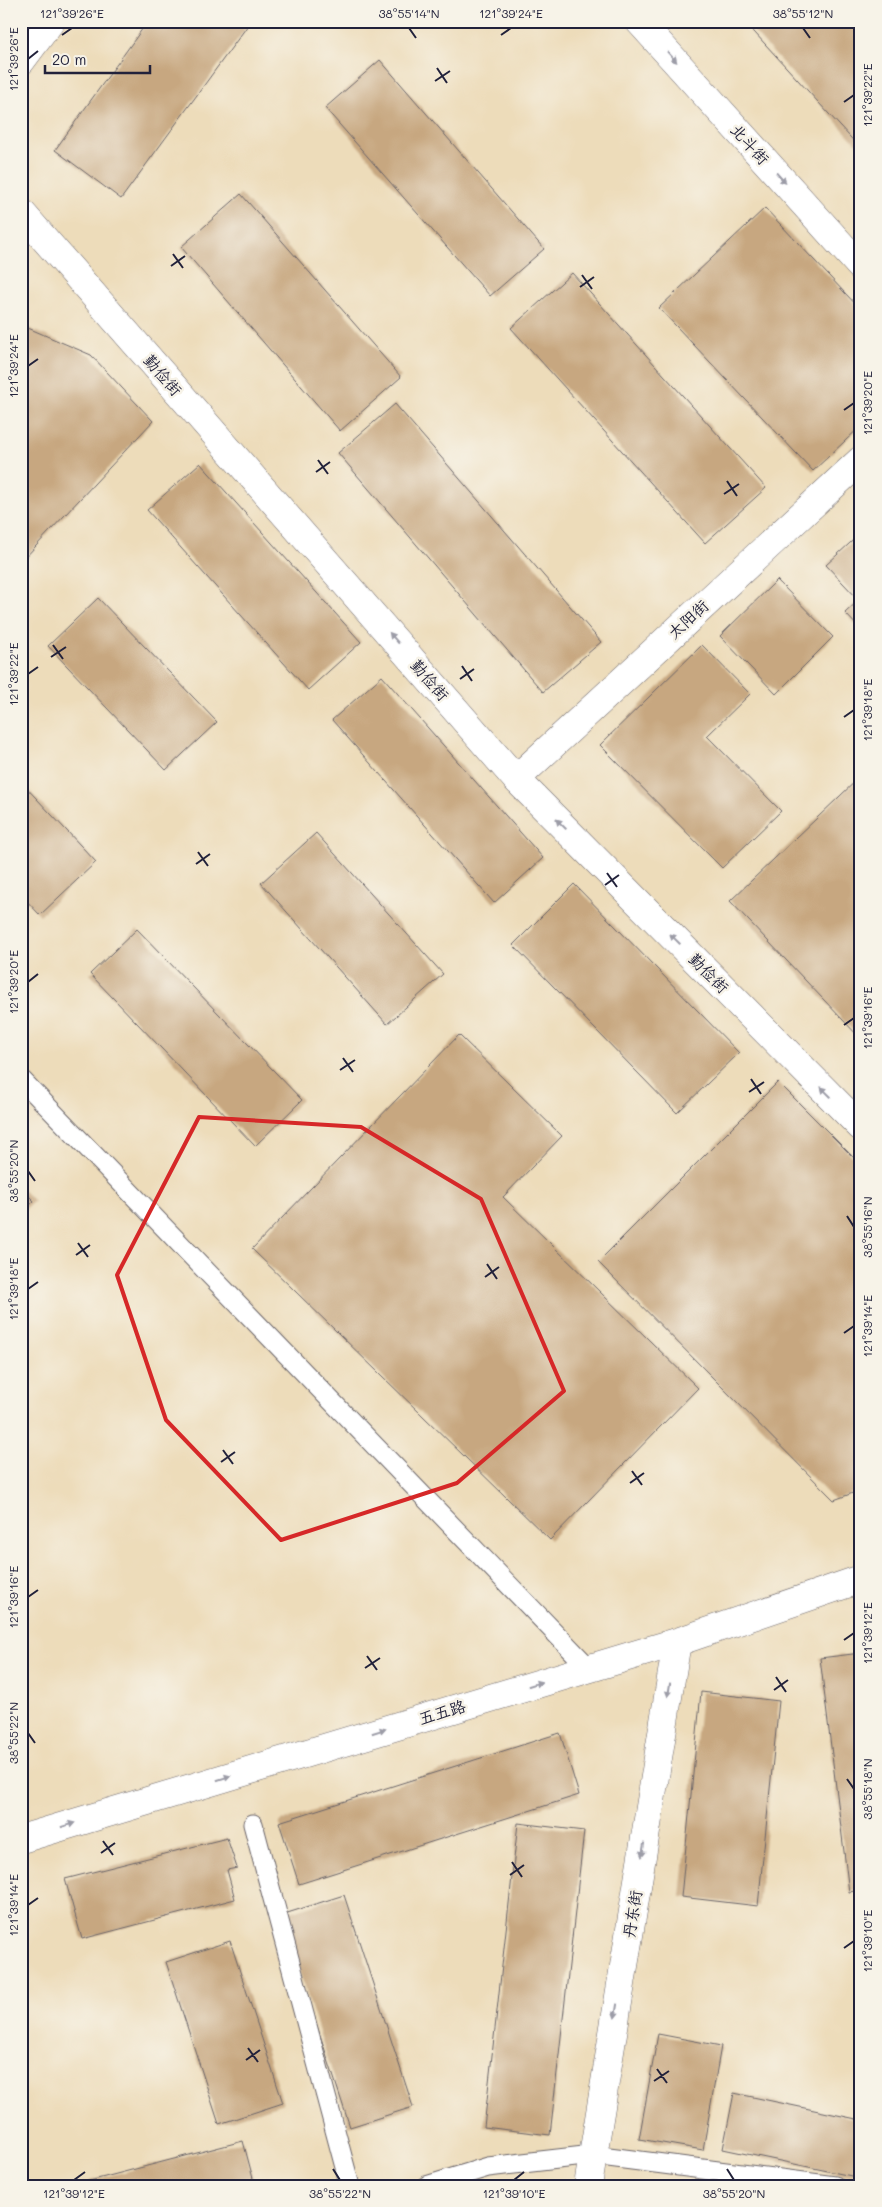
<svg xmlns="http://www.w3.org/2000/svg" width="882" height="2207" viewBox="0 0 882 2207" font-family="Mali,'LXGW WenKai TC',sans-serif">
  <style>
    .building { fill: #c7a780 }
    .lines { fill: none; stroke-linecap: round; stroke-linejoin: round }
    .service-casing { stroke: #696367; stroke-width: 21 }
    .minor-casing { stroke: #696367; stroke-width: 29 }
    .secondary-casing { stroke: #696367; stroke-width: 29 }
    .primary-casing { stroke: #696367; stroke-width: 29 }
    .service { stroke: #fff; stroke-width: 19 }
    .minor { stroke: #fff; stroke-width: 28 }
    .secondary { stroke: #fff; stroke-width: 28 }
    .primary { stroke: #fff; stroke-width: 28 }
    .oneway { fill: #9c9ca7 }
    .marked { fill: none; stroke: #d62828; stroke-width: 4; stroke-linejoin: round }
    .ticks { fill: none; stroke: #22223b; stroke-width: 2 }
    .labels { text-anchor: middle; stroke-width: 5; stroke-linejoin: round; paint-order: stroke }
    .street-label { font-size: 16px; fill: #22223b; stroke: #f7f3e8 }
    .neatline { fill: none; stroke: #22223b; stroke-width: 2 }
    .ticks-label { font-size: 12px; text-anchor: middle; fill: #22223b }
  </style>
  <rect width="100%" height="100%" fill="#f7f3e8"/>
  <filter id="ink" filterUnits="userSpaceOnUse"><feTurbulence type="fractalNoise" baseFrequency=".02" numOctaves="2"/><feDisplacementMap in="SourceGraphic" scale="10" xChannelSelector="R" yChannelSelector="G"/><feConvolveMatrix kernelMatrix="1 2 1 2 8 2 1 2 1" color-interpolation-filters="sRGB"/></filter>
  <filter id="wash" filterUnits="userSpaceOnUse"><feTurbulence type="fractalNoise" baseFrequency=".0096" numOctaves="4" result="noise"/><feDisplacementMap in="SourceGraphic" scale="20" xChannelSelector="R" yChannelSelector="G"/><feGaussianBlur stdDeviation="1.12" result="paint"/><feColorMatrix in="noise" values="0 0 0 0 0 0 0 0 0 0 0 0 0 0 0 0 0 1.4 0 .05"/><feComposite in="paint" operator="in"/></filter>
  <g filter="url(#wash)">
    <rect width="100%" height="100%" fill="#eddcba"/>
    <g id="blocks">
      <path class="building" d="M148,21H251L121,199L55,150Z
        M744,21H861V149Z
        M380,60L544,249L490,296L325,108Z
        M241,194L401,377L340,431L181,247Z
        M765,208L861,310V426L813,471L659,308Z
        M572,273L766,488L705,543L511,328Z
        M21,325L91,355L153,421L21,562Z
        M395,404L601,642L543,692L338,453Z
        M200,463L361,642L308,690L147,510Z
        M861,533V630L845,613L859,600L826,565Z
        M777,580L833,637L776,694L720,636Z
        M98,598L217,722L166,770L48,646Z
        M702,645L750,694L707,736L781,811L722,868L600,745Z
        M382,676L543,858L494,903L332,720Z
        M861,776V1039L730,901Z
        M21,782L96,862L40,915L21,895Z
        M316,833L443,974L387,1024L261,883Z
        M574,884L739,1053L677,1113L513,945Z
        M137,929L302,1100L255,1146L90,974Z
        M459,1035L562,1136L503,1197L698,1388L550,1540L252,1249Z
        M778,1082L861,1165V1490L834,1500L598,1262Z
        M21,1188L34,1201L21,1213Z
        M861,1653V1890L849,1892L820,1658Z
        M701,1692L779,1701L758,1906L681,1897Z
        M560,1733L579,1795L299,1884L279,1822Z
        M518,1823L584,1831L550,2135L484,2127Z
        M227,1838L237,1868L227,1870L235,1899L82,1939L65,1879Z
        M344,1895L413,2107L350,2127L281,1915Z
        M230,1941L283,2103L219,2124L166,1962Z
        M658,2034L721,2046L703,2150L639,2139Z
        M734,2093L861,2120V2178L723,2149Z
        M243,2141L255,2186H74V2185Z"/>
    </g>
  </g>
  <g filter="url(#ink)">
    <use href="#blocks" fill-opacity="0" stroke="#696367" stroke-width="1"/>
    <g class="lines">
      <defs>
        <path id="service" d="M21,1079L589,1668
          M253,1824L350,2186
          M426,2186L488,2167L593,2155L835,2186"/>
        <path id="minor" d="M639,21L861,267
          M21,212L516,779L861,1127
          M516,779L861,460
          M588,2186L677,1642"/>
        <path id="secondary" d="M21,61L51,21"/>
        <path id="primary" d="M21,1839L677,1642L861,1579"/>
      </defs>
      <use href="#service" class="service-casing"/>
      <use href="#minor" class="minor-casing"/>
      <use href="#secondary" class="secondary-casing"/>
      <use href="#primary" class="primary-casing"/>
      <use href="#service" class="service"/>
      <use href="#minor" class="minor"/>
      <use href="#secondary" class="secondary"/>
      <use href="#primary" class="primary"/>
    </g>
    <defs><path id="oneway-solid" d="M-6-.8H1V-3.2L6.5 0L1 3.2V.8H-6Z" transform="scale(1.25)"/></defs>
    <g class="oneway">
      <use href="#oneway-solid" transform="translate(672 57) rotate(48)"/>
      <use href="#oneway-solid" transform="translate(781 178) rotate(48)"/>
      <use href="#oneway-solid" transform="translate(394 638) rotate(-131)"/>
      <use href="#oneway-solid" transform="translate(561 824) rotate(-135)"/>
      <use href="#oneway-solid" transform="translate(675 939) rotate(-135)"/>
      <use href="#oneway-solid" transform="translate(826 1092) rotate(-135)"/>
      <use href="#oneway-solid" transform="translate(535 1684) rotate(-17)"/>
      <use href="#oneway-solid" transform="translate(669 1690) rotate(99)"/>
      <use href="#oneway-solid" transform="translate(379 1731) rotate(-17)"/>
      <use href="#oneway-solid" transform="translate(224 1778) rotate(-17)"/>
      <use href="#oneway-solid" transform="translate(68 1825) rotate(-17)"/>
      <use href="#oneway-solid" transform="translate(643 1850) rotate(99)"/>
      <use href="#oneway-solid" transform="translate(616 2011) rotate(99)"/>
    </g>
  </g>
  <path class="marked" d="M199,1117L361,1127L481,1199L564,1391L457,1483L281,1540L166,1420L117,1275Z"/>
  <path class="ticks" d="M409,28L416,38M803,28L810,38M62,35L72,28M501,35L511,28M28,59L38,51M437,68L447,83M435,81L450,71M844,102L854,95M173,254L183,268M171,266L185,256M582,275L592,289M580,287L594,277M28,366L38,359M844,410L854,403M318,460L328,474M316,472L330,462M727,481L737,496M724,494L739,484M53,645L63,659M51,657L66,647M462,666L472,681M28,674L38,667M460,679L474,669M844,717L854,710M198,852L208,866M196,864L210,854M607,873L617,887M605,885L619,875M28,982L38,974M844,1025L854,1018M343,1058L353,1072M340,1070L355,1060M751,1079L761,1094M749,1092L764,1082M28,1171L35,1181M847,1216L854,1227M78,1243L88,1257M76,1255L90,1245M487,1264L497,1279M485,1277L499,1267M28,1289L38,1282M844,1333L854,1326M223,1450L233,1464M221,1462L235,1452M632,1471L642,1485M630,1483L644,1473M28,1597L38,1590M844,1640L854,1633M367,1656L377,1670M365,1668L380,1658M776,1677L786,1692M774,1690L788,1680M28,1733L35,1743M847,1779L854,1789M103,1841L113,1855M101,1853L115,1843M512,1862L522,1877M510,1875L524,1865M28,1905L38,1898M844,1948L854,1941M248,2048L258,2062M246,2060L260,2050M657,2069L667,2083M654,2081L669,2071M333,2169L340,2180M727,2169L734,2180M74,2180L85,2172M514,2180L524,2172"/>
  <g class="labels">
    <g class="street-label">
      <text transform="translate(750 144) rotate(48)" y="6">北斗街</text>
      <text transform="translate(163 375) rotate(49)" y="6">勤俭街</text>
      <text transform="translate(688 619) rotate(-43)" y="6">太阳街</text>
      <text transform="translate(430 680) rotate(49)" y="6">勤俭街</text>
      <text transform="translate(709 973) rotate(45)" y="6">勤俭街</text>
      <text transform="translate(442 1712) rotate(-17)" y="6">五五路</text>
      <text transform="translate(632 1914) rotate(-81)" y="6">丹东街</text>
    </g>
  </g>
  <rect width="882" height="2207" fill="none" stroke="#f7f3e8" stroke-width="55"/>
  <path d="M45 65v8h105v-8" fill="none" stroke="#22223b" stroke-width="2.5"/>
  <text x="52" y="65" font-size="15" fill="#22223b" stroke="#f7f3e8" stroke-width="4" paint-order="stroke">20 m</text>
  <rect x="28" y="28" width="826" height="2152" class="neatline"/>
  <g class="ticks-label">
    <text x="72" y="18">121°39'26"E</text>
    <text x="409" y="18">38°55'14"N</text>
    <text x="511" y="18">121°39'24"E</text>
    <text x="803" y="18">38°55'12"N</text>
    <text transform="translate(14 59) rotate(-90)" y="4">121°39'26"E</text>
    <text transform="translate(868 95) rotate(-90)" y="4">121°39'22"E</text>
    <text transform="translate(14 366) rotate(-90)" y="4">121°39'24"E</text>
    <text transform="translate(868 403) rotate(-90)" y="4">121°39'20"E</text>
    <text transform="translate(14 674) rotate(-90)" y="4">121°39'22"E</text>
    <text transform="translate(868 710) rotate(-90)" y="4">121°39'18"E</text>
    <text transform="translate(14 982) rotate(-90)" y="4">121°39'20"E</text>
    <text transform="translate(868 1018) rotate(-90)" y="4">121°39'16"E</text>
    <text transform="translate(14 1171) rotate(-90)" y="4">38°55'20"N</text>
    <text transform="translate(868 1227) rotate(-90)" y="4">38°55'16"N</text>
    <text transform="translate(14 1289) rotate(-90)" y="4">121°39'18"E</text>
    <text transform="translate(868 1326) rotate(-90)" y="4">121°39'14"E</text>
    <text transform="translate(14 1597) rotate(-90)" y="4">121°39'16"E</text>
    <text transform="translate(868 1633) rotate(-90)" y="4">121°39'12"E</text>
    <text transform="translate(14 1733) rotate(-90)" y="4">38°55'22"N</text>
    <text transform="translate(868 1789) rotate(-90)" y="4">38°55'18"N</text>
    <text transform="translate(14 1905) rotate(-90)" y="4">121°39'14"E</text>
    <text transform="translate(868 1941) rotate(-90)" y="4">121°39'10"E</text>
    <text x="74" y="2198">121°39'12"E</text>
    <text x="340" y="2198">38°55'22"N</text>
    <text x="514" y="2198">121°39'10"E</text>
    <text x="734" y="2198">38°55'20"N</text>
  </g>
</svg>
